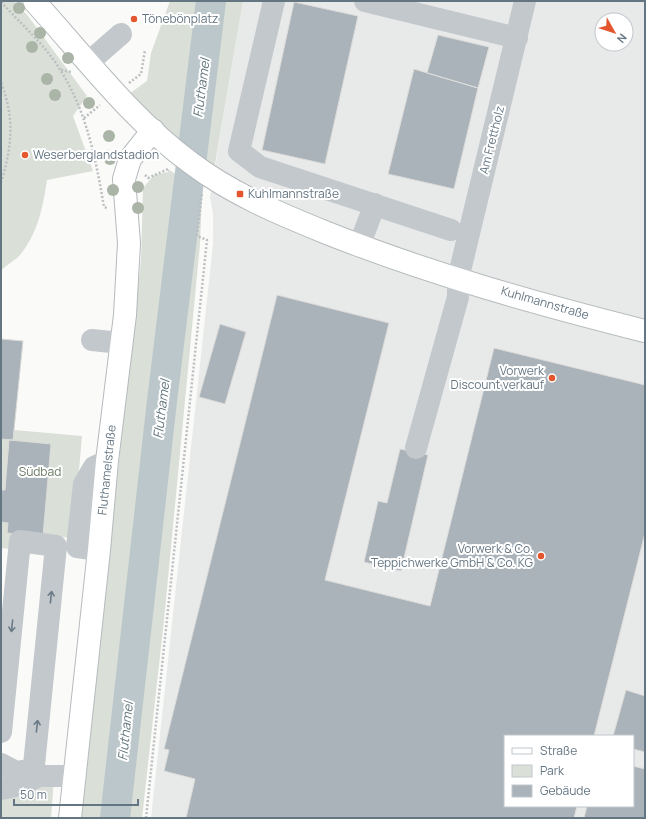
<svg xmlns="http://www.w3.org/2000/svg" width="646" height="819" viewBox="0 0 646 819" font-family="Manrope,sans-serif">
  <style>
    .built { fill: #e8e9e9; fill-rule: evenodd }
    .green { fill: #dadfd7 }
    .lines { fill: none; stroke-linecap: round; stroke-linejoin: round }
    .river { stroke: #bbc7cb; stroke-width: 30 }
    .building { fill: #aab3b9; stroke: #dcdcda }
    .major-casing { stroke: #b5babe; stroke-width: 24 }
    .path { stroke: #bbbfc2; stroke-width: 2.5; stroke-dasharray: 2 2; stroke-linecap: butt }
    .minor { stroke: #c3c8cc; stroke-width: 22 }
    .major { stroke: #fff; stroke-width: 22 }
    .tree { fill: #aab4a7 }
    .oneway { stroke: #6a7a87 }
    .poi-dot { fill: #e4572e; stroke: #fff; stroke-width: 1.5 }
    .labels { text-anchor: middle; stroke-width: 4; stroke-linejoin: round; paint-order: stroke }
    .poi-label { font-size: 12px; fill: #657683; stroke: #fff; text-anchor: start }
    .street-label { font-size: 12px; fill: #657683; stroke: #fff }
    .park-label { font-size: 12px; fill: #687a64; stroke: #fff }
    .water-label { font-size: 13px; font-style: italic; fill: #60757c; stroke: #fff }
  </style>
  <rect width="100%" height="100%" fill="#fafaf8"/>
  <path class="built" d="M243,1H645V818H151L213,244V213L210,197ZM602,20H626V44H602ZM505,736H633V806H505Z"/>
  <path class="green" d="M1,1H14L28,16L87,96L73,116L93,171L47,180C43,207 38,233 20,255C14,261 6,265 1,271Z
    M170,1H243L213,176L122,99L147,81L151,53Z
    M168,169L202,192L200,244L164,620L142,818H80L141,260L143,188L154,175L168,172Z
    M1,339L23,341L14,430L82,436L73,538L13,533L10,549L1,548Z
    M1,776L54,779L51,818H1Z"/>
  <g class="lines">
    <path class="river" d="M115,818L162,401L211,1"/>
  </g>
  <path class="building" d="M294,2L358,16L325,164L262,150Z
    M438,35L489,47L478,88L427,73Z
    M414,69L478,88L454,189L388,174Z
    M277,295L389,323L325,580L430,606L494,348L645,385V533L594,736H505V806H577L574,818H186L195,779L164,771L169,750L164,749Z
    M220,324L246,332L225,404L199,397Z
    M1,339L23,341L13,440L1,439Z
    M9,440L51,444L43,536L7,533L8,523L1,522V490H5Z
    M400,449L428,455L401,571L364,562L378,501L387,503Z
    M626,690L645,696V752L633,749V736H613Z
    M633,766L645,769V818H584L587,806H633Z"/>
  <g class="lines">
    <defs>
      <path id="major" d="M34,1C84,56 131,119 191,163C232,194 280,214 327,233C430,274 538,304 645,331
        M70,818L99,550L107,461L125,315L129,243L124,179L130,159L153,130"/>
    </defs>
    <use href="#major" class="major-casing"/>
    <path class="path" d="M1,2C21,24 46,46 61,71C87,113 96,160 104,207L107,208
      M61,70L71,72
      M1,83C15,117 12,148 1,182
      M129,83L141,74L145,50
      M84,118L100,105
      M95,155L108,151L114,153
      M145,175L148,178L168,169
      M146,818L207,240L197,236L202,193"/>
    <path class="minor" d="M274,1L239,151L260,167L451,230
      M365,1L517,38
      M89,62L121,34
      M359,246L375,204
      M92,340L121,343
      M416,448L458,297V279L525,1
      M99,550L77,547L84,484L94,467L107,461
      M1,732L20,541L56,546L34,765L28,770L16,772L1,764
      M1,789L21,785L39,776H75"/>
    <use href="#major" class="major"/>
  </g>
  <g class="tree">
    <circle cx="19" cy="8" r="6"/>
    <circle cx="40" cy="33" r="6"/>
    <circle cx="32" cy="47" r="6"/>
    <circle cx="68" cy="58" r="6"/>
    <circle cx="47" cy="79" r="6"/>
    <circle cx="55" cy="95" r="6"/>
    <circle cx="89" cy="103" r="6"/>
    <circle cx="109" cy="136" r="6"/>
    <circle cx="110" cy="159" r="6"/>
    <circle cx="138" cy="187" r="6"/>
    <circle cx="113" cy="190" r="6"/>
    <circle cx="138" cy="208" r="6"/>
  </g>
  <defs><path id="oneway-shaft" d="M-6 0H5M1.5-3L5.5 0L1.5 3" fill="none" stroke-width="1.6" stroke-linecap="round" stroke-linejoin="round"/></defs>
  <g class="oneway">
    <use href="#oneway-shaft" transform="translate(51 597) rotate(-84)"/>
    <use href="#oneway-shaft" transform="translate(12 626) rotate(96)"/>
    <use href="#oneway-shaft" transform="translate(37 726) rotate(-84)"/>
  </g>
  <g class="poi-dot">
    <circle cx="134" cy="19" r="4"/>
    <circle cx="25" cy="155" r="4"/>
    <rect x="236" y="190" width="8" height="8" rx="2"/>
    <circle cx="552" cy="378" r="4"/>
    <circle cx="541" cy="556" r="4"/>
  </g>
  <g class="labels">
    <g class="poi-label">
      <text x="142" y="23">Tönebönplatz</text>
      <text x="33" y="159">Weserberglandstadion</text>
      <text x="248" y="198">Kuhlmannstraße</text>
      <text x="544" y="375" text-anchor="end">Vorwerk<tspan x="544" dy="14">Discount verkauf</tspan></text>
      <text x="533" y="553" text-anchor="end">Vorwerk &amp; Co.<tspan x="533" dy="14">Teppichwerke GmbH &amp; Co. KG</tspan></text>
    </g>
    <g class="street-label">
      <text transform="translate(492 140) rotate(-76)" y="4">Am Frettholz</text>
      <text transform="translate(545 303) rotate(16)" y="4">Kuhlmannstraße</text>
      <text transform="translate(107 470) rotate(-84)" y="4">Fluthamelstraße</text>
    </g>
    <g class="park-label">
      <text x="40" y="476">Südbad</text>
    </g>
    <g class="water-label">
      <text transform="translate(201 88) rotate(-83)" y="5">Fluthamel</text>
      <text transform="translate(161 409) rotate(-83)" y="5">Fluthamel</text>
      <text transform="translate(125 731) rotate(-84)" y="5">Fluthamel</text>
    </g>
  </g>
  <rect width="646" height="819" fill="none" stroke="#657683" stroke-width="4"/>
  <rect x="504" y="735" width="130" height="72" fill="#ffffff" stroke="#c1c8cd"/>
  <rect x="512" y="748" width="20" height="6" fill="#ffffff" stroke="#c1c8cd"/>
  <text x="540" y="755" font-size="12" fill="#657683">Straße</text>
  <rect x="512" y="765" width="20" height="12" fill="#dadfd7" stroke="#c1c8cd"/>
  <text x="540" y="775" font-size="12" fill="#657683">Park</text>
  <rect x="512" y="785" width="20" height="12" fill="#aab3b9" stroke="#c1c8cd"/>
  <text x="540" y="795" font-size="12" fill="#657683">Gebäude</text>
  <g transform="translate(614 32) rotate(129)"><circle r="19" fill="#ffffff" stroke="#c1c8cd"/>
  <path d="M0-3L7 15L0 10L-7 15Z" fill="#e4572e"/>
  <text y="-6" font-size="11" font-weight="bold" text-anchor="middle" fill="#657683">N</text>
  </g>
  <path d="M14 799v6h124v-6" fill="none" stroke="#657683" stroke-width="2"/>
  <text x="20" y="799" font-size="12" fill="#657683" stroke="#ffffff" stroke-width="3" paint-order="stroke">50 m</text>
</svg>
